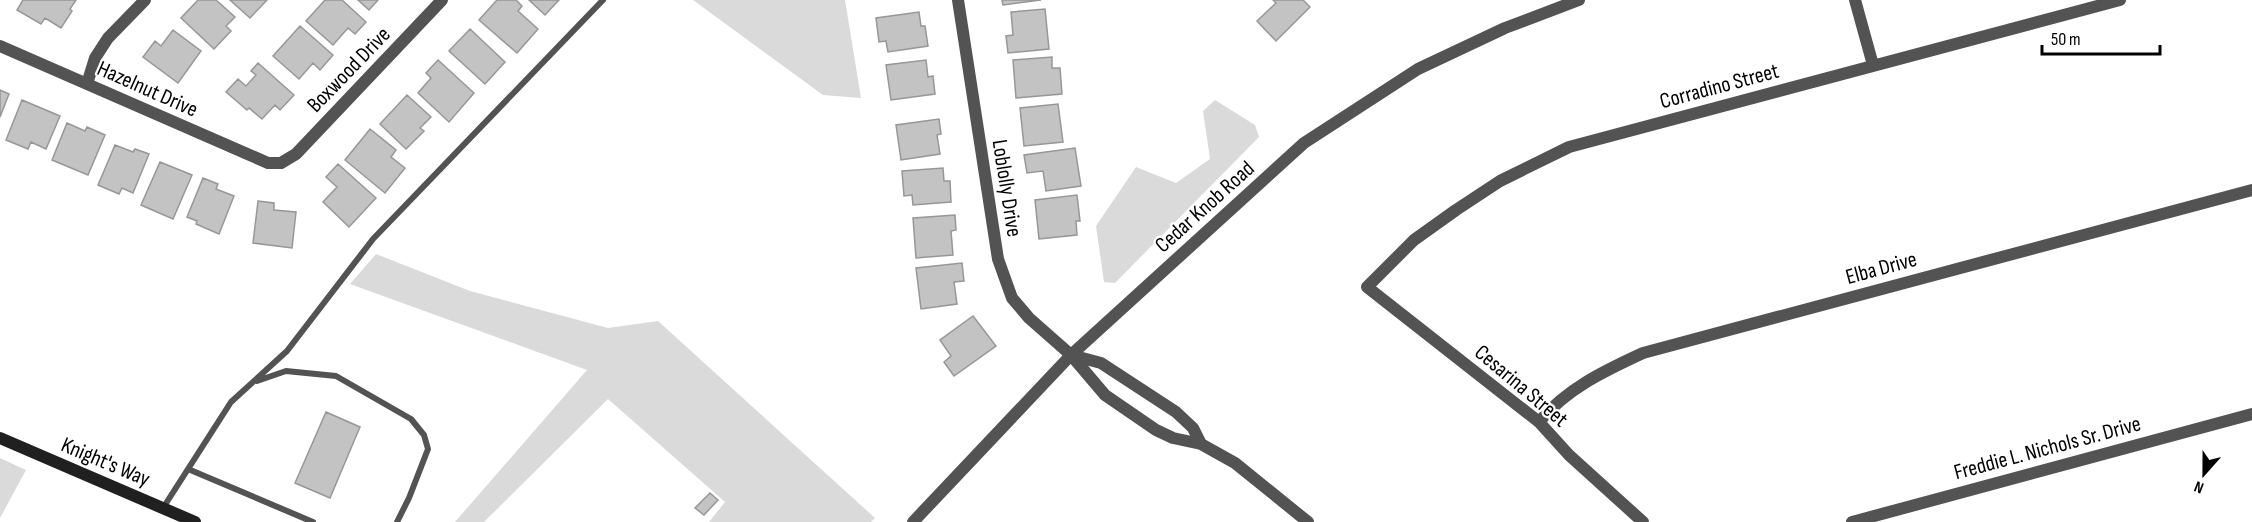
<svg xmlns="http://www.w3.org/2000/svg" width="2252" height="522" viewBox="0 0 2252 522" font-family="'Sofia Sans Condensed',sans-serif">
  <style>
    .green { fill: #dadada }
    .building { fill: #c3c3c3; stroke: #979797; stroke-width: 1.5 }
    .lines { fill: none; stroke-linecap: round; stroke-linejoin: round }
    .service { stroke: #535353; stroke-width: 6 }
    .minor { stroke: #535353; stroke-width: 12 }
    .tertiary { stroke: #535353; stroke-width: 12 }
    .secondary { stroke: #202020; stroke-width: 12 }
    .labels { text-anchor: middle; stroke-width: 4.5; stroke-linejoin: round; paint-order: stroke }
    .street-label { font-size: 22px; fill: #000; stroke: #fff }
  </style>
  <rect width="100%" height="100%" fill="#fff"/>
  <path class="green" d="M693,0H845L861,98L823,95Z
    M1215,100L1255,125L1259,137L1115,283L1104,282L1096,226L1136,167L1176,183L1210,159L1203,111Z
    M376,254L470,291L608,328L658,321L875,518L871,522H709L725,502L608,399L484,522H455L587,370L350,284Z
    M0,458L26,470L0,518Z"/>
  <path class="building" d="M23,0H76L70,9L72,11L61,28L45,18L41,24L17,10Z
    M198,0H216L235,17L226,26L231,31L214,49L181,18Z
    M230,0H267L250,18Z
    M325,0H342L366,22L355,34L348,28L333,45L306,21Z
    M358,0H378L369,10Z
    M497,0H516L522,6L518,11L538,29L517,53L479,20Z
    M529,0H559L545,15Z
    M1002,0H1041L1003,5Z
    M1273,0H1303L1310,7L1276,41L1257,21L1276,3Z
    M1045,9L1049,49L1008,53L1006,36L1013,35L1011,12Z
    M919,12L921,26H925L928,46L888,52L886,41L879,42L876,18Z
    M300,26L333,55L320,70L313,63L299,79L273,56Z
    M470,29L505,62L485,84L449,51Z
    M173,30L201,51L178,83L143,57L155,41L161,46Z
    M1052,57V68H1060L1062,94L1016,98L1013,60Z
    M438,60L474,93L449,122L418,93L431,78L426,73Z
    M926,60L928,77L933,76L935,94L891,100L886,65Z
    M258,63L294,95L280,110L275,105L262,119L249,108L247,110L226,92L238,79L246,86L256,75L251,71Z
    M0,90L9,94L0,117Z
    M407,95L431,117L420,128L424,131L406,149L380,124Z
    M22,100L60,116L46,149L31,142L28,149L6,140Z
    M1058,104L1063,142L1024,146L1020,108Z
    M939,119L941,134L937,135L940,154L901,160L896,125Z
    M67,123L85,131L87,127L105,135L88,175L52,160Z
    M370,129L396,150L391,157L405,168L385,193L345,160Z
    M115,145L133,152L135,149L149,154L133,193L122,188L119,194L98,185Z
    M1075,148L1081,186L1046,191L1043,171L1027,173L1024,155Z
    M160,162L192,175L173,219L141,205Z
    M338,164L376,198L349,227L323,202L337,187L326,177Z
    M943,168L944,181H950L951,202L913,205L912,195L904,196L902,171Z
    M203,178L218,184L216,189L234,196L219,234L196,224L197,221L187,217Z
    M1077,195L1080,221H1076L1077,235L1039,239L1035,200Z
    M258,201L274,203V210L296,212L292,248L253,243Z
    M955,215L956,230L951,231L953,255L916,258L913,218Z
    M962,263L964,281L954,282L957,304L921,309L916,268Z
    M973,316L996,346L954,376L944,362L951,356L940,340Z
    M326,412L360,427L330,498L295,483Z
    M710,493L718,500L704,515L695,508Z"/>
  <g class="lines">
    <path class="service" d="M257,381L286,371L336,376L411,419L424,435L428,449L409,498L397,522
      M188,469L313,522
      M163,508L231,402L287,351L373,239L603,0"/>
    <path class="minor" d="M958,0L998,259L1012,298L1029,318L1071,355L1105,395L1156,430L1173,438L1201,444L1235,463L1308,522
      M1855,0L1873,65
      M0,46L268,163H281L296,154L442,0
      M87,84L95,58L108,38L145,0
      M1071,355L1101,363L1176,412L1193,428L1201,444
      M1539,422C1566,389 1604,371 1643,353L2252,190
      M1643,522L1569,455L1539,422L1367,287L1414,240L1456,210L1500,181L1569,147L2120,0
      M1852,522L2252,414"/>
    <path class="tertiary" d="M913,522L1071,355L1304,143L1418,69L1505,28L1579,0"/>
    <path class="secondary" d="M0,438L195,522"/>
  </g>
  <g class="labels">
    <g class="street-label">
      <text transform="translate(348 69) rotate(-46)" y="8">Boxwood Drive</text>
      <text transform="translate(1719 85) rotate(-15)" y="8">Corradino Street</text>
      <text transform="translate(148 88) rotate(24)" y="8">Hazelnut Drive</text>
      <text transform="translate(1008 188) rotate(81)" y="8">Loblolly Drive</text>
      <text transform="translate(1204 206) rotate(-42)" y="8">Cedar Knob Road</text>
      <text transform="translate(1881 267) rotate(-15)" y="8">Elba Drive</text>
      <text transform="translate(1522 385) rotate(40)" y="8">Cesarina Street</text>
      <text transform="translate(2047 447) rotate(-15)" y="8">Freddie L. Nichols Sr. Drive</text>
      <text transform="translate(106 461) rotate(23)" y="8">Knight's Way</text>
    </g>
  </g>
  <g transform="translate(2204 474) rotate(201)" stroke="#ffffff" stroke-width="4.5" paint-order="stroke">
  <path d="M0-4.5L10 22L0 15L-10 22Z" fill="#000000"/>
  <text y="-9" font-size="16" font-weight="bold" text-anchor="middle" fill="#000000">N</text>
  </g>
  <path d="M2042 45v9h118v-9" fill="none" stroke="#000000" stroke-width="3"/>
  <text x="2051" y="45" font-size="18" fill="#000000" stroke="#ffffff" stroke-width="4.5" paint-order="stroke">50 m</text>
</svg>
